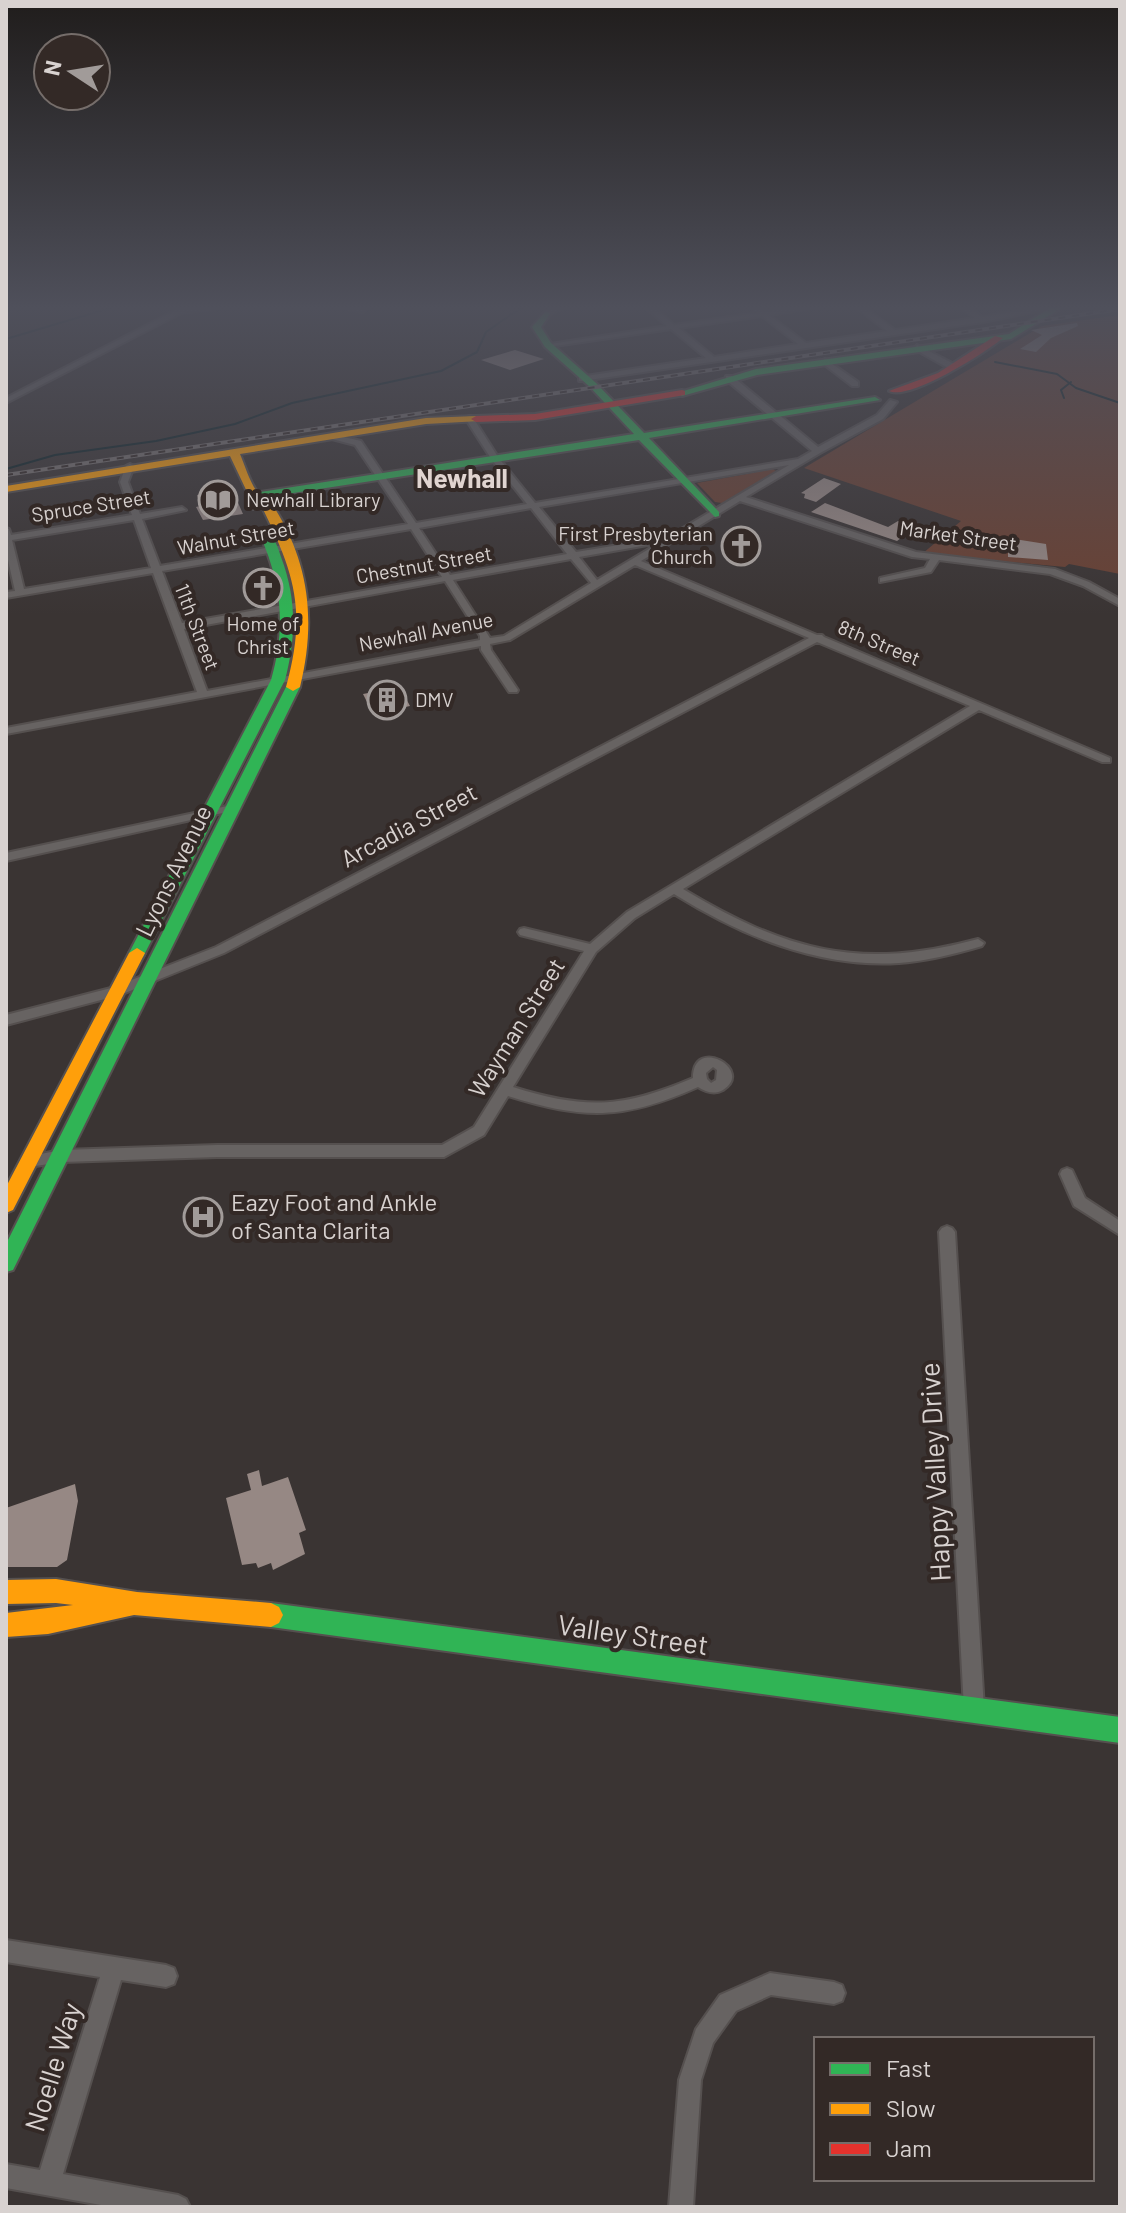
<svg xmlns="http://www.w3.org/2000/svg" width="1126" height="2213" viewBox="0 0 1126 2213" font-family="Barlow,sans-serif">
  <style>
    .green { fill: #6a4133 }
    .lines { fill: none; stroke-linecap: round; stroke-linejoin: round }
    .stream { stroke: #0d2327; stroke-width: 2 }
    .building { fill: #968884 }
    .street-casing { stroke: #55504f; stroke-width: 4 }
    .fast-casing { stroke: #55504f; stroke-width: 4 }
    .slow-casing { stroke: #55504f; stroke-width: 4 }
    .jam-casing { stroke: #55504f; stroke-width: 4 }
    .street { fill: #676362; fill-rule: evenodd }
    .fast { fill: #30b455; fill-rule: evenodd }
    .slow { fill: #ff9f0a; fill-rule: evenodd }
    .jam { fill: #e5322d; fill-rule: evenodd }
    .rail-casing { stroke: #76706f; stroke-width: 4 }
    .rail { stroke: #332926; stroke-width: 2; stroke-dasharray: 7; stroke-linecap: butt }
    .labels { text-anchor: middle; stroke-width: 8; stroke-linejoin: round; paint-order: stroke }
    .far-poi-label { font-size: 20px; fill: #d8d2d0; stroke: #332926; text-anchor: start }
    .far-street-label { font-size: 20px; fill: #d8d2d0; stroke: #332926 }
    .street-label { font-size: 24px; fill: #d8d2d0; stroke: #332926 }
    .poi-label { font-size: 24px; fill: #d8d2d0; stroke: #332926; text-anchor: start }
    .far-district-label { font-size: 26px; font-weight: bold; fill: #e0d4d0; stroke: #332926 }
    .near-street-label { font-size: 28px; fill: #d8d2d0; stroke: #332926 }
  </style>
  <rect width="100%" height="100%" fill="#3a3433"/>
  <path class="green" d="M1120,315V574L1069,564L1065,567L922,554L961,521L804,468L1042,326Z
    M773,469L776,471L722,503L715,502L697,483Z"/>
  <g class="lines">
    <path class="stream" d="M6,339L120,305
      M995,362L1057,374L1076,388L1120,403
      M1064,398L1061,390L1071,382
      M6,469L55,455L156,441L235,424L292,403L441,371L477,352L486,332L525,305"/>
  </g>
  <path class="building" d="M1077,323L1078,326L1051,338L1036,352L1020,349L1042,335L1031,330Z
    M515,350L544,359L510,370L481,360Z
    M824,478L841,484L816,502L804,498L805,494L801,493Z
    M232,489L243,514L203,520L196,507L200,506L197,495Z
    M825,503L888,527L898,521L917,526L897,541L811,512Z
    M1008,538L1046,544L1048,560L1008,557Z
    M400,687L410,706L373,714L363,694Z
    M259,1470L262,1486L288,1477L306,1530L299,1533L305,1554L273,1570L271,1563L258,1568L256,1563L242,1565L226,1498L251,1490L247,1474Z
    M75,1484L78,1501L67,1560L57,1567H6V1508Z"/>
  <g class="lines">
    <defs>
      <path id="street" d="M186,305H195L189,309L214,306L217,308L181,313L6,403V398Z
        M333,305H349L365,310L362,312Z
        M560,305H570L548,315L543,314Z
        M643,305H651L674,325L758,313L749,305H757L765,312L808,305H828L769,315L806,343L887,331L853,305H861L895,330L975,318L957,305H965L982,317L1039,308L1042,310L983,322L582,381H579V377L706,358L671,329L548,347L544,345L667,326ZM762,316L798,344L714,357L679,328Z
        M917,345L956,365L957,367L950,369L914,349Z
        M825,359L858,382V386H852L822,363Z
        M726,376H732L818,447L877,415L890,400L897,402L883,419L820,453L746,497L916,552L1055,569L1089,582L1120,599V606L1083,586L1050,574L939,560L931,572L880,582V578L925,568L930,559L912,557L740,501L641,561L817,635H822L824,637L1110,758V762H1102L979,710L683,889C786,951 860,971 978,939L984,943L982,946C955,954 927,961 899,963C817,968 742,936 674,894L635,918L596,952L513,1087C586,1110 623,1108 693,1078C693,1035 755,1070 723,1090C714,1095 706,1092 698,1087C624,1120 584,1120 508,1096L484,1135L444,1157H217L62,1162L29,1167L24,1165L22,1161L24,1157L62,1150L217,1145H442L474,1127L584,951L520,935L518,932L520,929L524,928L590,944L627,912L970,706L817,642L224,953L120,995L6,1025V1015L111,988L216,947L809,638L635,565L510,640L490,644L491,650L518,690L517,692H509L481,650V646L6,734V728L197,692L153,573L6,598V592L15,591L6,551V528L9,529L11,535L132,515L120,482L126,466L130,464L134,466L128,482L140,514L182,507L186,510L142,519L160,566L408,524L355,445L328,438V434H331L361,441L416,523L527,504L492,460L465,418L469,416H472L498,457L535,503L798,459L812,451L726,380ZM789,465L668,537L576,552L539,507ZM531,508L567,554L450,575L419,528ZM134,520L151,568L24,589L12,540ZM411,529L442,577L182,623L162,571ZM659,543L597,580L579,557ZM571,559L591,583L504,636L490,638L453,580ZM445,581L480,636V640L207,691L184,629ZM713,1067L717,1070L716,1080L711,1083L707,1079L706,1073Z
        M232,805L236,806V810L6,861V853Z
        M1067,1168L1072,1170L1085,1198L1120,1221V1235L1074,1206L1060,1174L1062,1170Z
        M947,1226L952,1228L955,1232L984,1709L981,1716L974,1719L967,1716L964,1709L939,1232L942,1228Z
        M6,1940L166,1965L174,1968L177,1976L174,1984L166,1987L121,1980L63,2174L178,2195L186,2199L190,2207H112L6,2188V2164L40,2170L100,1977L6,1962Z
        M770,1973L834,1982L842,1985L845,1993L842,2001L834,2004L771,1995L736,2011L713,2043L701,2080L693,2207H669L679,2080L696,2029L720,1995Z"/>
      <path id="fast" d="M1055,305H1066L1011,339L757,375L682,396L677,393L756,369L1009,334Z
        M546,311L550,314L541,327L551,343L596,383L644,433L875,397L880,400L649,438L719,512V516L715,517L639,440L254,499L249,496L254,493L634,434L590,387L545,347L532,327Z
        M266,532C275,536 278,548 281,557C297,599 296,638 285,680L145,953L143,957H131L129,953L271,680C286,628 282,585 260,535Z
        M293,683L300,687L16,1264L13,1270L6,1272V1244L286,687Z
        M271,1603L1120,1717V1743L271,1627L263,1623L259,1615L263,1607Z"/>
      <path id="slow" d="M476,416L481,419L480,421L426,424L240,454C245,466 250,483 258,493C262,498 269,499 272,504C310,562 316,622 300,687L293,691L286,687C307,611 295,574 261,505L259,503L253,509L248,506L249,496L230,456L6,492V486L426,418Z
        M137,948L145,953L13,1210L6,1213V1187L129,953Z
        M56,1579L137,1592L271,1603L279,1607L283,1615L279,1623L271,1627L134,1615L48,1634L6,1637V1613L73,1605L56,1603L6,1604V1580Z"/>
      <path id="jam" d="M995,336L1003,338C985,353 909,401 889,391L938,373Z
        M682,390L685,391V395L535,420L476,422L471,419L476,416L535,414Z"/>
    </defs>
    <use href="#street" class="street-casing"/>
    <use href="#fast" class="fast-casing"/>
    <use href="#slow" class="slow-casing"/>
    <use href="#jam" class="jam-casing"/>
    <use href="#street" class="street"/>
    <use href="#fast" class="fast"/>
    <use href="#slow" class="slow"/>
    <use href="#jam" class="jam"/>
    <defs>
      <path id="rail" d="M6,475L1120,309"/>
    </defs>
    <use href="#rail" class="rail-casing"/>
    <use href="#rail" class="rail"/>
  </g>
  <linearGradient id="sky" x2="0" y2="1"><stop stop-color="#201d1c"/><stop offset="0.5" stop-color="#4f505b"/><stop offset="1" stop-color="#4f505b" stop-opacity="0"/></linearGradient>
  <rect width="1126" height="615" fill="url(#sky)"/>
  <defs>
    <symbol id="library-ring" viewBox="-11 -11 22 22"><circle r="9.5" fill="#332926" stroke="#a19b99" stroke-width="1.5"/><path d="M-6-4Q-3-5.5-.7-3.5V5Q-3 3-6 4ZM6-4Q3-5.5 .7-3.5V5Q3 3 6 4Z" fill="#a19b99"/></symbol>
    <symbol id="church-ring" viewBox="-11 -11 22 22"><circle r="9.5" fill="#332926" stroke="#a19b99" stroke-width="1.5"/><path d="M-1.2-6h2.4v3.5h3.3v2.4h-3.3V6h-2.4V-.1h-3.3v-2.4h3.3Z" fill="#a19b99"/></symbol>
    <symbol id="building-ring" viewBox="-11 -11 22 22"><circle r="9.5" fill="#332926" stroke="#a19b99" stroke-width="1.5"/><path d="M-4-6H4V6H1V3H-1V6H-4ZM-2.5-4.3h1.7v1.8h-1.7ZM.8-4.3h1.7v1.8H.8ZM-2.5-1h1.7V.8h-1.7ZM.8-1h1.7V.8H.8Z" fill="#a19b99"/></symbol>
    <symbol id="hospital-ring" viewBox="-11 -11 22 22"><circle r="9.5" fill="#332926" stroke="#a19b99" stroke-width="1.5"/><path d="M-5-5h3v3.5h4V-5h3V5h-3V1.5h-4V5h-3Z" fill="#a19b99"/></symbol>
  </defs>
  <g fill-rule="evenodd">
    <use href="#library-ring" x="196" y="478" width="44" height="44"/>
    <use href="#church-ring" x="719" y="524" width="44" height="44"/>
    <use href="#church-ring" x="241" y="566" width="44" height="44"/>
    <use href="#building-ring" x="365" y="678" width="44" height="44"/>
    <use href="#hospital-ring" x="181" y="1195" width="44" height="44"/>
  </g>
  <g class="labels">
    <g class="far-poi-label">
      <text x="246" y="507">Newhall Library</text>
      <text x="713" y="541" text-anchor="end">First Presbyterian<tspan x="713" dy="23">Church</tspan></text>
      <text x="263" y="631" text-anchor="middle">Home of<tspan x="263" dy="23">Christ</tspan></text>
      <text x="415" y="707">DMV</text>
    </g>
    <g class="far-street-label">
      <text transform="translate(91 506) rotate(-9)" y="7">Spruce Street</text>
      <text transform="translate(958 536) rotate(8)" y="7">Market Street</text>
      <text transform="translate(236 538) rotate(-10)" y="7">Walnut Street</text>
      <text transform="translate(424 565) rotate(-10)" y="7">Chestnut Street</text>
      <text transform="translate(197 627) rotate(69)" y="7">11th Street</text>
      <text transform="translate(426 632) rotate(-11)" y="7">Newhall Avenue</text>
      <text transform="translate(879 643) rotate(23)" y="7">8th Street</text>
    </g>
    <g class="street-label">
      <text transform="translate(409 826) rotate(-28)" y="8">Arcadia Street</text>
      <text transform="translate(174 871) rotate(-64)" y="8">Lyons Avenue</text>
      <text transform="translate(517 1028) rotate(-58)" y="8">Wayman Street</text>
    </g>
    <g class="poi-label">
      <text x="231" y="1211">Eazy Foot and Ankle<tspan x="231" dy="28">of Santa Clarita</tspan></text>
    </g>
    <g class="far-district-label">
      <text x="462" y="488">Newhall</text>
    </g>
    <g class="near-street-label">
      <text transform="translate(935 1472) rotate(-93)" y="10">Happy Valley Drive</text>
      <text transform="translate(633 1635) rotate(8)" y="10">Valley Street</text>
      <text transform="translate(53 2067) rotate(-73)" y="10">Noelle Way</text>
    </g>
  </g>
  <rect width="1126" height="2213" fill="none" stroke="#d8d2d0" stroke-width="16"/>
  <rect x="814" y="2037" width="280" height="144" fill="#332926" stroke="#756d6a" stroke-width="2"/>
  <rect x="830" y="2063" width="40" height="12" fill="#30b455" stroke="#756d6a" stroke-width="2"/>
  <text x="886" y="2077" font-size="24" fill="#d8d2d0">Fast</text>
  <rect x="830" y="2103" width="40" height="12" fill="#ff9f0a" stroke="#756d6a" stroke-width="2"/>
  <text x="886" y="2117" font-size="24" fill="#d8d2d0">Slow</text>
  <rect x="830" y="2143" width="40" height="12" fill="#e5322d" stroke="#756d6a" stroke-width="2"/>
  <text x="886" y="2157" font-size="24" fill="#d8d2d0">Jam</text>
  <g transform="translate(72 72) rotate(282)"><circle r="38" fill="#332926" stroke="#756d6a" stroke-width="2"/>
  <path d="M0-6L14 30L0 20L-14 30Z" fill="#a19b99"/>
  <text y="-12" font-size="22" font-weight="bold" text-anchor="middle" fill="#d8d2d0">N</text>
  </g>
</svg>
